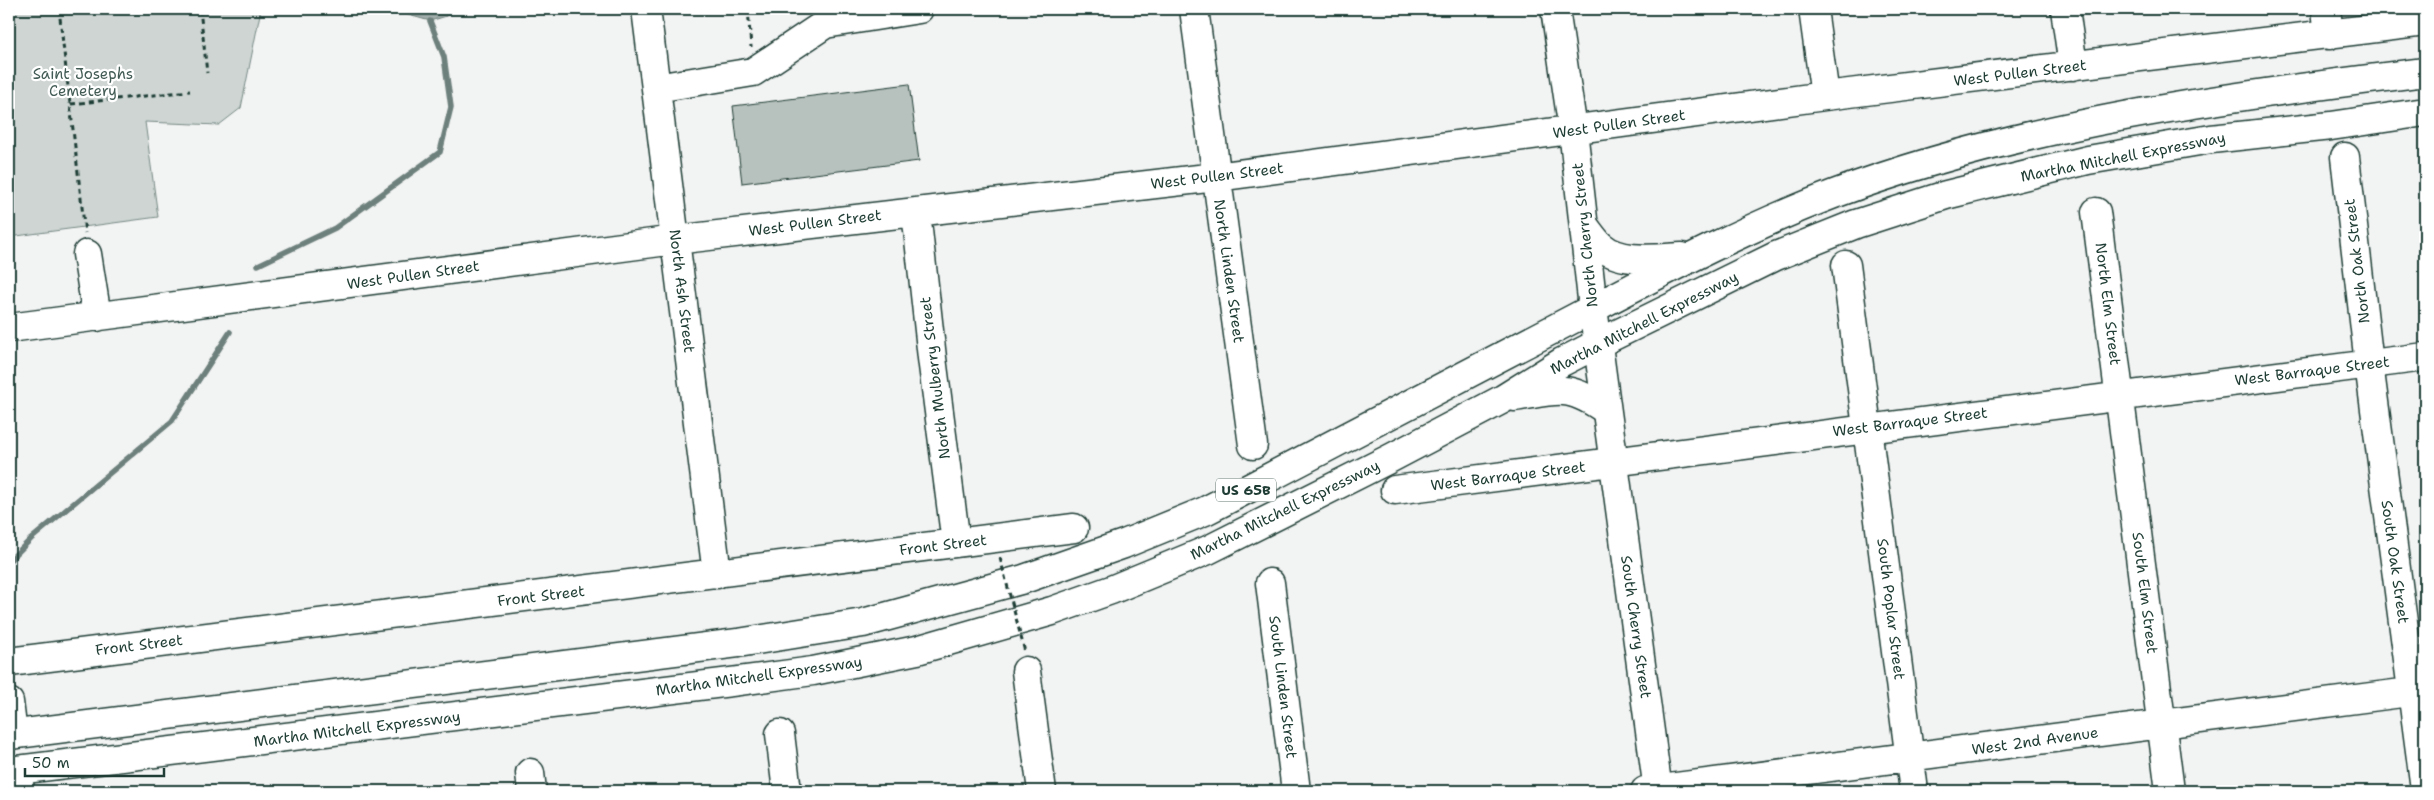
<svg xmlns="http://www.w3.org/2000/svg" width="2434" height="800" viewBox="0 0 2434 800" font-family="'Shantell Sans',sans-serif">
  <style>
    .green { fill: #ced5d3; stroke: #768984 }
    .water { fill: #a1adaa; stroke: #6d807b }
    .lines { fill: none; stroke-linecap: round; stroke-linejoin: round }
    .stream { stroke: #6d807b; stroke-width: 5.5 }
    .building { fill: #b7c1bd; stroke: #1f3d34 }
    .minor-casing { stroke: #1f3d34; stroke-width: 31 }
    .major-casing { stroke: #1f3d34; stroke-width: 31 }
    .highway-casing { stroke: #1f3d34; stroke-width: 31 }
    .path { stroke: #1f3d34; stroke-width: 3; stroke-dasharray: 5 4; stroke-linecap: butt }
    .minor { stroke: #fff; stroke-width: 28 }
    .major { stroke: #fff; stroke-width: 28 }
    .highway { stroke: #fff; stroke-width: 28 }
    .path-bridge { stroke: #1f3d34; stroke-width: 3; stroke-dasharray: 5 4; stroke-linecap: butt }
    .labels { text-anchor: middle; stroke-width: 4.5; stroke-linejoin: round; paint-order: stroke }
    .shield { fill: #fff; stroke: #627771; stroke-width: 1 }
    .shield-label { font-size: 14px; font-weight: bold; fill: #1f3d34 }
    .street-label { font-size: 15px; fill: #1f3d34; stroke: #fff }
    .park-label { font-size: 15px; fill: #425b54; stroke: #fff }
  </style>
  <rect width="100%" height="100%" fill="#f2f3f3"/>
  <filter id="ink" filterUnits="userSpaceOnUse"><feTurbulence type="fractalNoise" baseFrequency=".02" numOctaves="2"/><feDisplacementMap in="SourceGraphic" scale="10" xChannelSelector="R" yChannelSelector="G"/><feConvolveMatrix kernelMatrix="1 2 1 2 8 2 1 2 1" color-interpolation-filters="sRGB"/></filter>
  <g filter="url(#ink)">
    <path class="green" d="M9,9H261L241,108L219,125L145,122L158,217L9,237Z"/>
    <path class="water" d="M387,9H453L450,15L430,21Z"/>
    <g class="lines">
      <path class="stream" d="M258,265L335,228L440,152L451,107L444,57L430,21
        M9,561L31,539L172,421L230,332"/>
    </g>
    <path class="building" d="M909,84L919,161L742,183L733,106Z"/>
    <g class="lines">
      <defs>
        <path id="minor" d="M646,9L717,574
          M1194,9L1253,445
          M1555,9L1573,130L1593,308
          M1813,9L1825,96
          M2065,9L2073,66
          M2326,9L2329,35
          M656,88L753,72L825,24L919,9
          M2345,157L2369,364L2425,789
          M916,212L932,358L956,543
          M2096,212L2170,791
          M87,254L97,317
          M1846,265L1914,791
          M9,328L675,240L1216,177L1825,96L2425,22
          M1395,490L2425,357
          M1270,583L1296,791
          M9,662L1074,528
          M1026,671L1042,791
          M780,734L787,791
          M530,773L532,791
          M1645,791L2425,690"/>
        <path id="major" d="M1593,308L1658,791
          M9,702L13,734
          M17,770L20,791"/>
        <path id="highway" d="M1586,228C1590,233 1595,241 1601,246C1621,264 1657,258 1682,257
          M1514,397C1559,390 1567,383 1606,410
          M9,735L738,643L863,623L1024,579L1124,544L1205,511C1334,445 1462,377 1590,310C1670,268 1750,226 1834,194C2024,123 2225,97 2425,72
          M9,771L731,682L813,671L917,650L1052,611L1111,590L1208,550L1391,458L1503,399L1562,362L1597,344L1776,256L1856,224L1946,195L2088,160L2211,139L2331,126L2425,112"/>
      </defs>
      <use href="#minor" class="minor-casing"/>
      <use href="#major" class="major-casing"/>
      <use href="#highway" class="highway-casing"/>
      <path class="path" d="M59,9L85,233
        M200,9L207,73
        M748,9L751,47
        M71,104L190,91"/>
      <use href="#minor" class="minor"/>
      <use href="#major" class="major"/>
      <use href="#highway" class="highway"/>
      <path class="path-bridge" d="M1000,558L1025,652"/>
    </g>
  </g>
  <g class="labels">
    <rect class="shield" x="1216" y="478.5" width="60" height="23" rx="4"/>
    <g class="shield-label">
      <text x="1246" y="495">US 65B</text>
    </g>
    <g class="street-label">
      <text transform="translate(2020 73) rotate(-7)" y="5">West Pullen Street</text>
      <text transform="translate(1619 124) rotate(-8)" y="5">West Pullen Street</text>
      <text transform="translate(2123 157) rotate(-11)" y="5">Martha Mitchell Expressway</text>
      <text transform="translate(1217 176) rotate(-7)" y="5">West Pullen Street</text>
      <text transform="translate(815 223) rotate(-7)" y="5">West Pullen Street</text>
      <text transform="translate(1585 235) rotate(-96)" y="5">North Cherry Street</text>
      <text transform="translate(2357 261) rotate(-97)" y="5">North Oak Street</text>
      <text transform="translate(1229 271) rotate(82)" y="5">North Linden Street</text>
      <text transform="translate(413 275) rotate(-8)" y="5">West Pullen Street</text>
      <text transform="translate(682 291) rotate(83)" y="5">North Ash Street</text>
      <text transform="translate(2108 304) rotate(83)" y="5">North Elm Street</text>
      <text transform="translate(1644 323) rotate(-27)" y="5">Martha Mitchell Expressway</text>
      <text transform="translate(2312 371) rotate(-7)" y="5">West Barraque Street</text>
      <text transform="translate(935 378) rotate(-97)" y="5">North Mulberry Street</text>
      <text transform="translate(1910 422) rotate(-7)" y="5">West Barraque Street</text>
      <text transform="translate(1508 476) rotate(-7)" y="5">West Barraque Street</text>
      <text transform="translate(1285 510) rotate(-26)" y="5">Martha Mitchell Expressway</text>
      <text transform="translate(943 545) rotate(-7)" y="5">Front Street</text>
      <text transform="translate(2395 562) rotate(82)" y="5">South Oak Street</text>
      <text transform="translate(2145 593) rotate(83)" y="5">South Elm Street</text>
      <text transform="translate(541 596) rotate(-7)" y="5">Front Street</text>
      <text transform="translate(1891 609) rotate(83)" y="5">South Poplar Street</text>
      <text transform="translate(1636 627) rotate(82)" y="5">South Cherry Street</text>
      <text transform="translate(139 645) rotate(-7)" y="5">Front Street</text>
      <text transform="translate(759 676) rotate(-8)" y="5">Martha Mitchell Expressway</text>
      <text transform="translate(1283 687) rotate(83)" y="5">South Linden Street</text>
      <text transform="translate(357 729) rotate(-7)" y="5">Martha Mitchell Expressway</text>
      <text transform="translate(2035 741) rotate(-8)" y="5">West 2nd Avenue</text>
    </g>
    <g class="park-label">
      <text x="83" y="79">Saint Josephs<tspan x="83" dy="17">Cemetery</tspan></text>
    </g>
  </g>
  <rect width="2434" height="800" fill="none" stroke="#fff" stroke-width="30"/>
  <rect x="15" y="15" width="2404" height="770" fill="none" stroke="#1f3d34" stroke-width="2" filter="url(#ink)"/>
  <path d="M25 768v8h139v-8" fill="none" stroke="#1f3d34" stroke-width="2.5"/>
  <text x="32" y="768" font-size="15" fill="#1f3d34" stroke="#ffffff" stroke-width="4" paint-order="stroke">50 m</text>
</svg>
